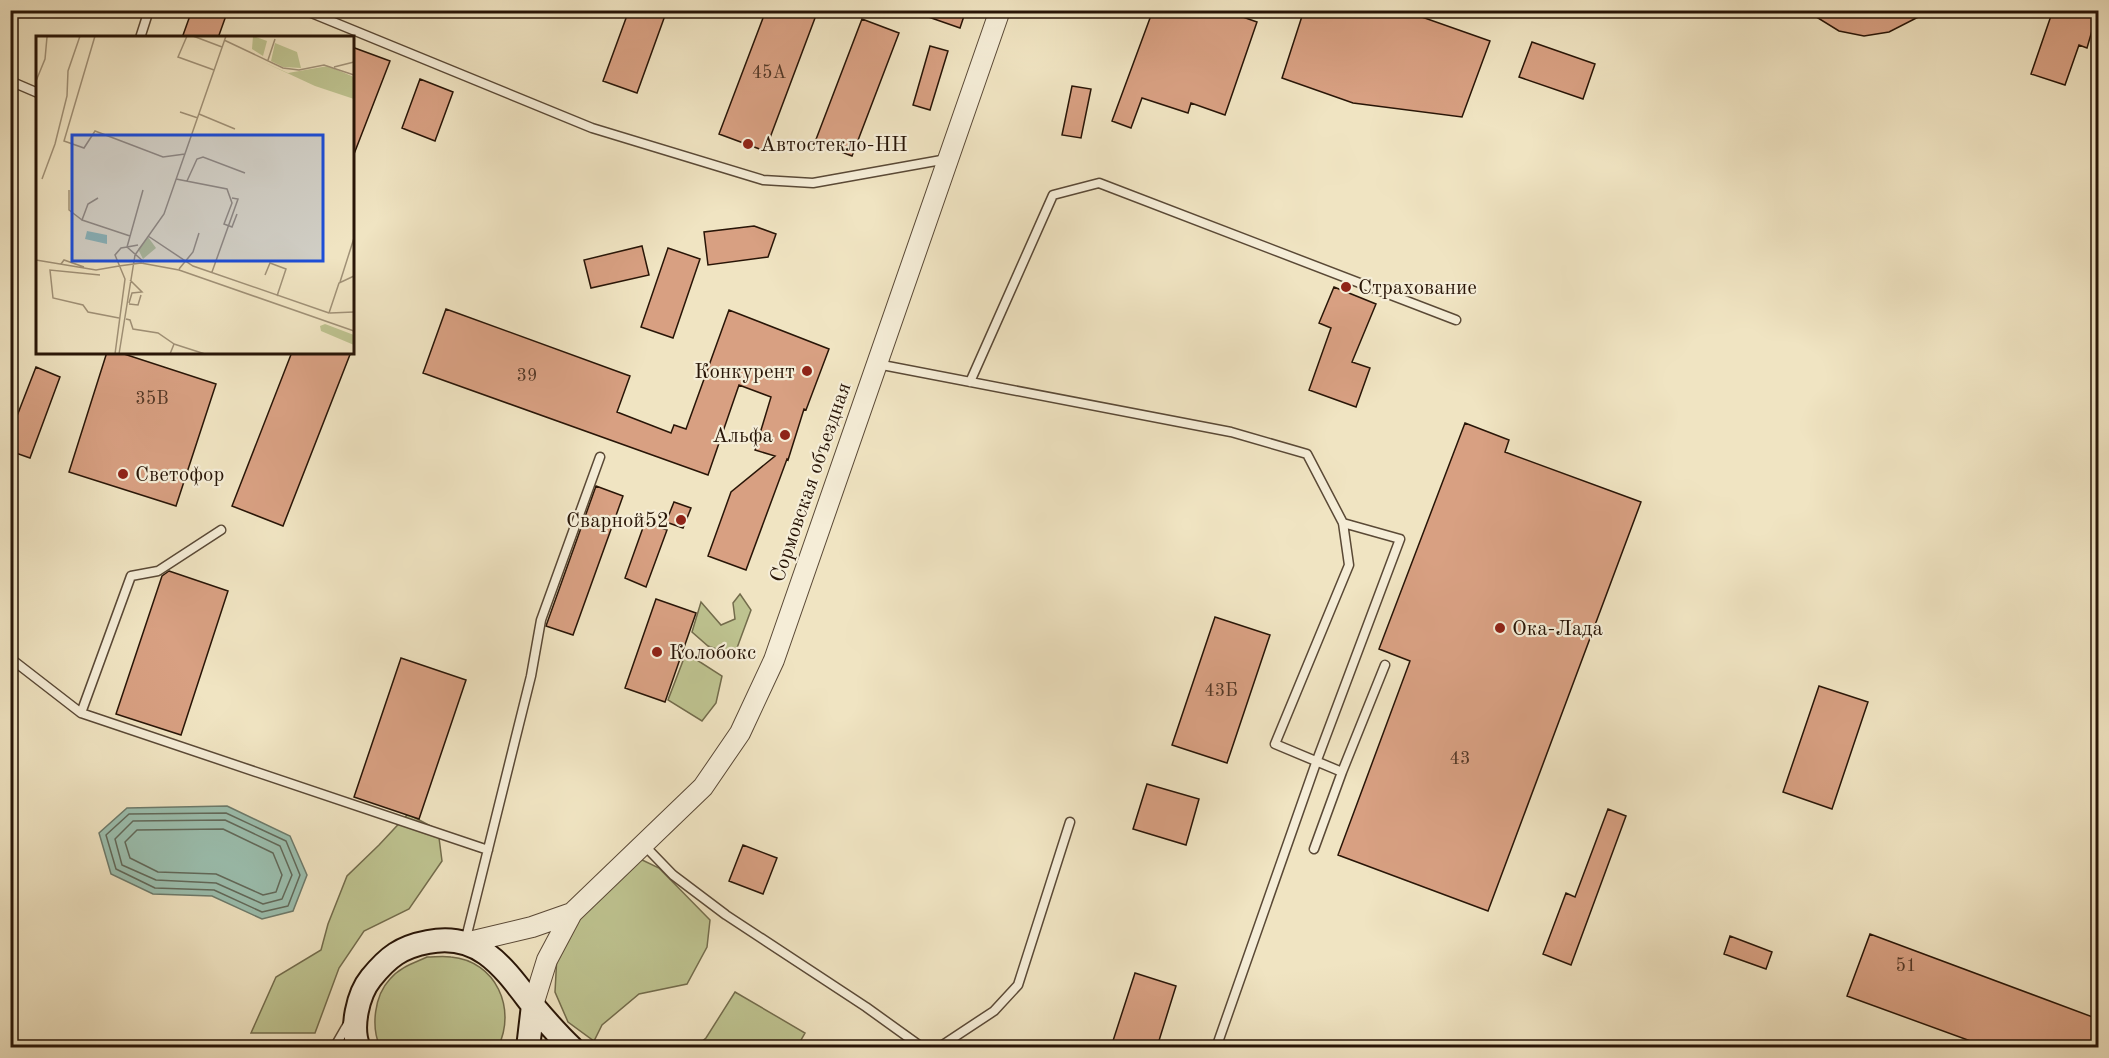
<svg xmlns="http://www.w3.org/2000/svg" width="2109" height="1058" viewBox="0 0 2109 1058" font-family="'Old Standard TT',serif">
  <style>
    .green { fill: #bec390; stroke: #736c4c; stroke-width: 1.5 }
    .water { fill: #9bbfaf; stroke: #6d7b6c; stroke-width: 1.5 }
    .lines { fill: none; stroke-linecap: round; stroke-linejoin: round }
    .shore { stroke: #626a5b; stroke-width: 1.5 }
    .building { fill: #d8a082; stroke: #281507; stroke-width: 1.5 }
    .service-casing { stroke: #5a4936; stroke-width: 11 }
    .tertiary-casing { stroke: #5a4936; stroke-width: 22 }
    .secondary-casing { stroke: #281507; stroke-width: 26 }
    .service { stroke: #f5edd7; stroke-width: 8 }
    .tertiary { stroke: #f5edd7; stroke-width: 20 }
    .secondary { stroke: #f5edd7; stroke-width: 22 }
    .poi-dot { fill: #8f2418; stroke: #f5edd7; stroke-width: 2 }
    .labels { text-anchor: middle; stroke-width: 4.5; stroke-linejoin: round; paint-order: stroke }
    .number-label { font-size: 18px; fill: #543826 }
    .poi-label { font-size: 21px; fill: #281507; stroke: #f5edd7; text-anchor: start }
    .street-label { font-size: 21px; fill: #281507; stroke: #f5edd7 }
    .inset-road { fill: none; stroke: #a09177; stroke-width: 1.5 }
    .view { fill: #1d4ed8; fill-opacity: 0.15; stroke: #1d4ed8; stroke-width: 3 }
    .inset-edge { fill: none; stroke: #281507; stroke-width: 3 }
  </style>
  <rect width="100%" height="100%" fill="#f0e4c2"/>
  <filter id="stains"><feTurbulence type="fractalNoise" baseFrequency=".00333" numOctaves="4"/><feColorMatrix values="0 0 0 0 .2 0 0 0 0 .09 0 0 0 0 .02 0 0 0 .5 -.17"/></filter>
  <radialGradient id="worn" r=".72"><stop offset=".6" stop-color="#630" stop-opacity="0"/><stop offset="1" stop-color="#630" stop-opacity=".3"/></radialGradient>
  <path class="green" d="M740,594L751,610L737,648L727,653L708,646L692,632L701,602L721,625L735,619L733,603Z
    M686,653L722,676L716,703L702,721L668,700Z
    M408,814L438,830L442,861L409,909L364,931L339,968L315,1033H251L276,977L321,950L328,924L347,876L379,845Z
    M636,857L659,868L710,920L707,947L687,984L639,994L602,1025L594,1041L568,1022L555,992L557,955L577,916Z
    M427,957C435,957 443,956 451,957C496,961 517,1009 498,1047H380C371,1027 374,996 390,979C400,967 414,963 427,957Z
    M735,992L805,1033L797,1047H695L706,1038Z"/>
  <path class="water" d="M227,806L290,836L307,875L293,911L262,919L212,896L153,894L111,874L99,833L127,808Z"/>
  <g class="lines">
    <path class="shore" d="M226,813L286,841L300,875L288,906L262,912L214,890L155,888L116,869L106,835L129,814Z
      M225,820L280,846L292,875L282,899L263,904L216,883L156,880L122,865L115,839L133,821Z
      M223,829L273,853L282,875L276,892L263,895L216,874L158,872L130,858L125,842L137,830Z"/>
  </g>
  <path class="building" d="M192,10H228L218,38H182Z
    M629,10H667L637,93L603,81Z
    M766,10H818L765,151L719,134Z
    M918,10H966L960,28L917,13Z
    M1153,10H1223L1257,22L1225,115L1191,103L1188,113L1142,98L1131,128L1112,121Z
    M1304,10H1402L1490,41L1462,117L1353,103L1282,78Z
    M1805,10H1932L1889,32L1864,36L1839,31Z
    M2053,10H2098L2087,48L2079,45L2065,85L2031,74Z
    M862,19L899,33L852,156L815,142Z
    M1532,42L1595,64L1583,99L1519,77Z
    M930,46L948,51L930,110L913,105Z
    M352,47L390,61L354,154H352Z
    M420,79L453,92L435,141L402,128Z
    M1072,86L1091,89L1081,138L1062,135Z
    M754,226L776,234L768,257L708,265L704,232Z
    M642,246L649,275L591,288L584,260Z
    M668,248L700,259L673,338L641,327Z
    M1334,287L1376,304L1352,362L1370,368L1356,407L1309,390L1331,328L1319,323Z
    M446,309L630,376L617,412L671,433L674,425L686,429L729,310L829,349L806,410L804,409L788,460L787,459L746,570L708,556L731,492L775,456L755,450L771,397L739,385L708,475L423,373Z
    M107,352H118L216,384L176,506L69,472Z
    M292,352H351L283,526L232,506Z
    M36,367L60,377L30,458L10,451V434Z
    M1465,423L1509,440L1505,452L1641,502L1488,911L1338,855L1410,661L1379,649Z
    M596,486L623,496L573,635L546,626Z
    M674,502L691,508L683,528L666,522Z
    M645,522L667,530L646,587L625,578Z
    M169,571L228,591L181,735L116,714L162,576Z
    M656,599L696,613L665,702L625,688Z
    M1215,617L1270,635L1227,763L1172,745Z
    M401,658L466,680L419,819L354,797Z
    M1819,686L1868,702L1832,809L1783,792Z
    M1147,784L1199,799L1186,845L1133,829Z
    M1608,809L1626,816L1571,965L1543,954L1566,893L1575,897Z
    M743,845L777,858L763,894L729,881Z
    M1870,934L2098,1019V1047H1987L1847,996Z
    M1730,936L1772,952L1766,969L1724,954Z
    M1135,973L1176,986L1157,1047H1111Z"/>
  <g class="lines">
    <defs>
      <path id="service" d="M304,10L592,128L763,180L813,183L947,159
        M140,38L149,10
        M10,81L38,93
        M877,364L1231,432L1307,454L1343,523L1349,565L1275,744L1342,772L1385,665
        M970,382L1053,195L1099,183L1456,320
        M221,530L158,571L131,576L81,713L488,850
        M10,658L81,713
        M643,844L673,875L726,915L866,1007L923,1048
        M1314,849L1342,772
        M465,942L531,676L541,620L600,457
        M334,1048L349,1022
        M938,1048L994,1011L1018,985L1070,822
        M1216,1048L1317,760L1400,539L1343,523"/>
      <path id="tertiary" d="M465,943L532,927L572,913
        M533,1005L547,960L572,913L703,787L740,733L774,660L1000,10"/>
      <path id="secondary" d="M359,1048C350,1028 358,994 371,978C388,957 401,947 428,942C481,931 506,971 534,1007C546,1021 558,1035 572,1048
        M528,1048L533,1005"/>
    </defs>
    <use href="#service" class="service-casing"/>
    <use href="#tertiary" class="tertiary-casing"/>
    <use href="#secondary" class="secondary-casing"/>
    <use href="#service" class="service"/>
    <use href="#tertiary" class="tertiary"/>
    <use href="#secondary" class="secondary"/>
  </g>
  <g class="poi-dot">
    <circle cx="748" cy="144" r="6"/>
    <circle cx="1346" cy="287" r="6"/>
    <circle cx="807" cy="371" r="6"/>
    <circle cx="785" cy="435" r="6"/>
    <circle cx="123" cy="474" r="6"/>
    <circle cx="681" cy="520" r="6"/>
    <circle cx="1500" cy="628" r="6"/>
    <circle cx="657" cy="652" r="6"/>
  </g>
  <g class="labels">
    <g class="number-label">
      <text x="769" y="78">45А</text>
      <text x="527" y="381">39</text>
      <text x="152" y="404">35В</text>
      <text x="1221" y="696">43Б</text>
      <text x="1460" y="764">43</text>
      <text x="1906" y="971">51</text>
    </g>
    <g class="poi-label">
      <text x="760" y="151">Автостекло-НН</text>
      <text x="1358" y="294">Страхование</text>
      <text x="795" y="378" text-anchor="end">Конкурент</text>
      <text x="773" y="442" text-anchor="end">Альфа</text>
      <text x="135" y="481">Светофор</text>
      <text x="669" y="527" text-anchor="end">Сварной52</text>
      <text x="1512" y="635">Ока-Лада</text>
      <text x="669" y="659">Колобокс</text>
    </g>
    <g class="street-label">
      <text transform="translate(810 482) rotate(-71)" y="7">Сормовская объездная</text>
    </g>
  </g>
  <g transform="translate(36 36)">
    <rect width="318" height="318" fill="#f0e4c2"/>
    <path d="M217,0L231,5L227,20L216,13ZM239,7L261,16L265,32L247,31L235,25ZM223,24L252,37L292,30L318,41V63L279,50ZM112,201L120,212L107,223L102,213ZM289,288L318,299V309L285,295L284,290Z" fill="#bec390"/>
    <path d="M51,195L71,199V208L49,203Z" fill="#9bbfaf"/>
    <path class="inset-road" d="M59,0L28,105L48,112L59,95L127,121L149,118M151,0L142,21L178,34M157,0L186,11M188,4L247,32L263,34L288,29L318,39M232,24L239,3M298,31L318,26M0,45L9,23L11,1M144,76L162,82M163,78L199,93M6,143L19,108L31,60L32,35L44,0M140,143L191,153L196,167L188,188L196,191L201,178M151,145L161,123L167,121L209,137M33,154V174L46,184M62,162L52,168L46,184L94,200M112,200L157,230L293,277L303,247L318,240M102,209L91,211L107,154M99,219L128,178L190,0M0,224L60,234L83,230M25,228L28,224L48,231M83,230L105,227L143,234L318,295M143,233L157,216L163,197M176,236L202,163L196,162M64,239L14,234L17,262L47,269L52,276L83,282M229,239L234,227L250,233L241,260M304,246L318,202M93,267L96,257L106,256L94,244M93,268L102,269L105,259M294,277L318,276M90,283L94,284L97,293L122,297L138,308L134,318M138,308L169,318M79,318L89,243L79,219L85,212L91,211L108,226M83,318L99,219"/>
    <path class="view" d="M36,99H287V225H36Z"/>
    <rect width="318" height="318" class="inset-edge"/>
  </g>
  <rect width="2109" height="1058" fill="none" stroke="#f0e4c2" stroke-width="36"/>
  <rect x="12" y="12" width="2085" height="1034" fill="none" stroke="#281507" stroke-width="3"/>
  <rect x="18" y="18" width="2073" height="1022" fill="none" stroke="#281507" stroke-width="1.5"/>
  <rect width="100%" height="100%" filter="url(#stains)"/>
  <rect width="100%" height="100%" fill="url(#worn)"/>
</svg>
